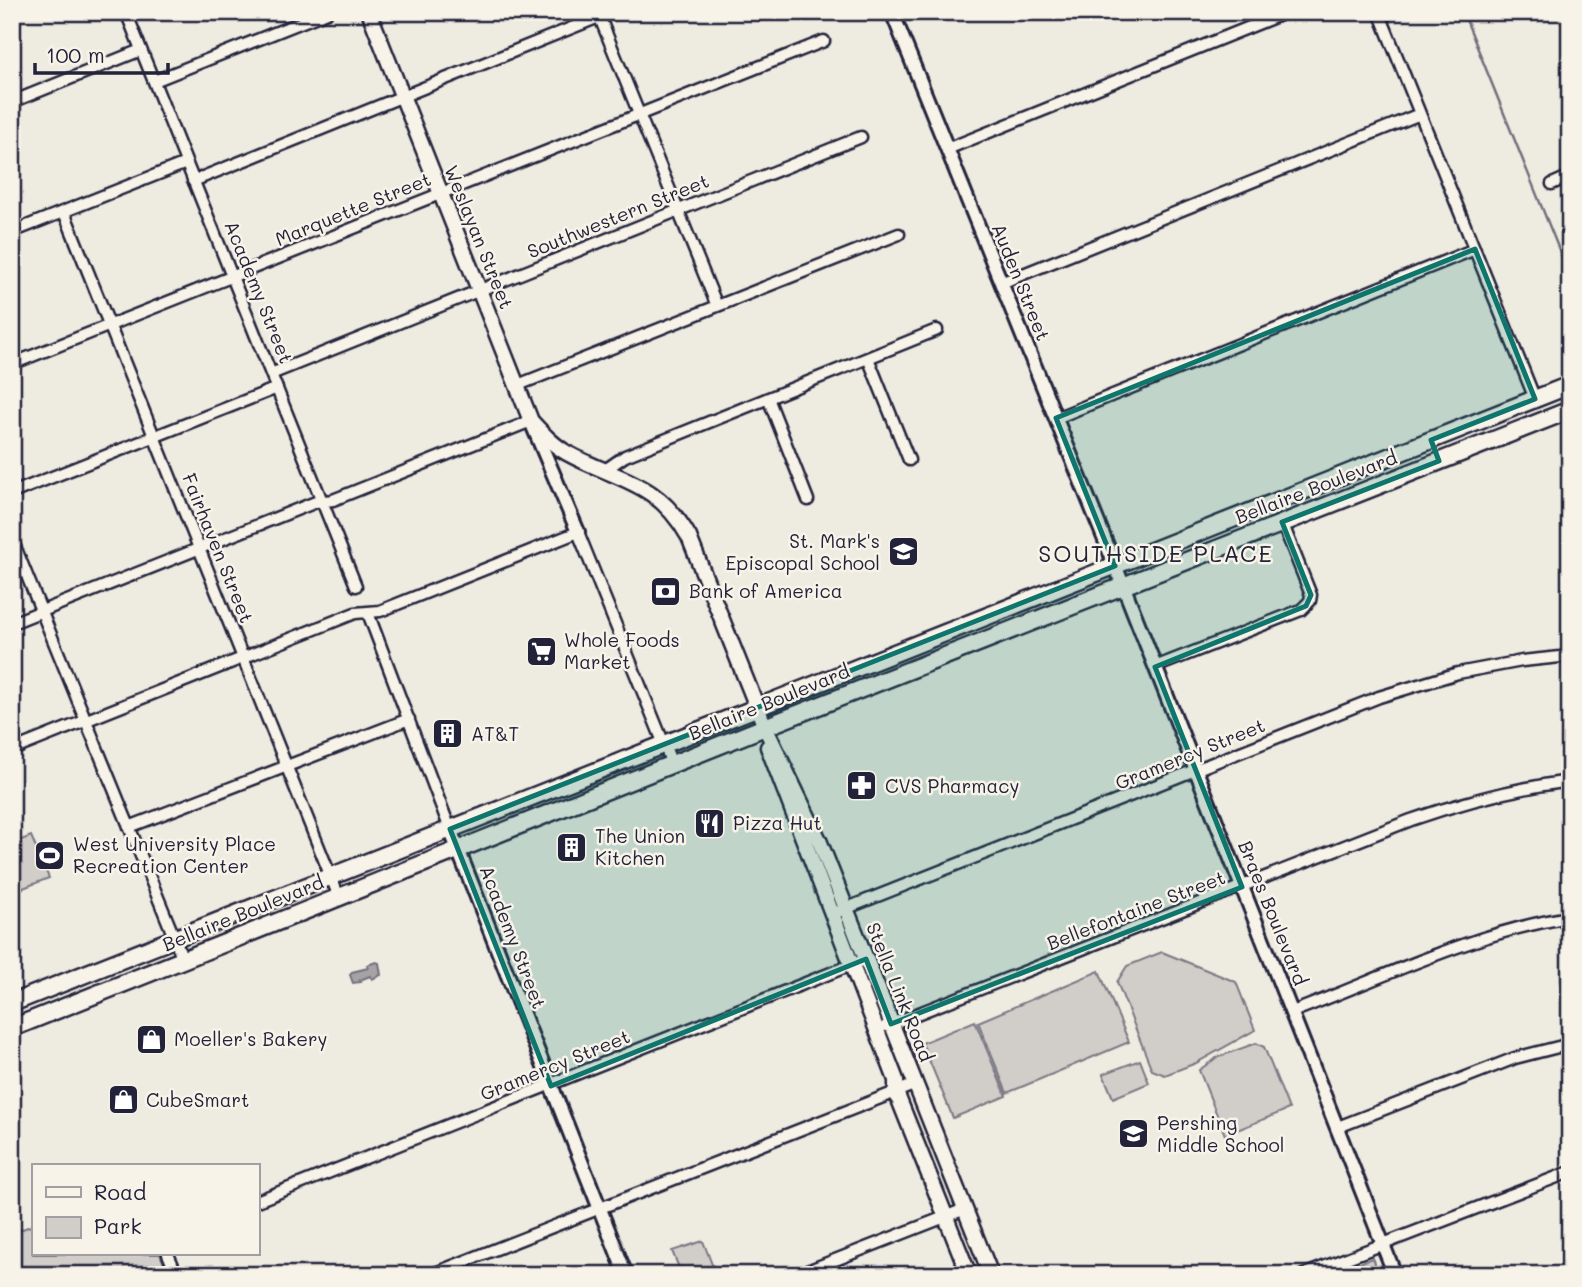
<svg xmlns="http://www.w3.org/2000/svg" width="1582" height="1287" viewBox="0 0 1582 1287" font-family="Mali,sans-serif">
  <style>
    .green { fill: #d1cdc9; stroke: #7a7882; stroke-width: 2 }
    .water { fill: #a6a3a6; stroke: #716f7b; stroke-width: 2 }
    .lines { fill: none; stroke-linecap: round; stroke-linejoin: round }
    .stream { stroke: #716f7b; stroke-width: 2.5 }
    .minor-casing { stroke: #22223b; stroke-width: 15 }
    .tertiary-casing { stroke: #22223b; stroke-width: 18 }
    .secondary-casing { stroke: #22223b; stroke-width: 19 }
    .primary-casing { stroke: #22223b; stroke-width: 21 }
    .minor { stroke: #f7f3e8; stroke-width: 10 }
    .tertiary { stroke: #f7f3e8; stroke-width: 12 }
    .secondary { stroke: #f7f3e8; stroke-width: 14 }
    .primary { stroke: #f7f3e8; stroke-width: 16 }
    .marked { fill: #0f766e; fill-opacity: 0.2; stroke: #0f766e; stroke-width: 5; stroke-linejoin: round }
    .labels { text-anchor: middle; stroke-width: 5; stroke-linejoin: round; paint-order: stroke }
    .street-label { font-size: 19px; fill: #22223b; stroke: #f7f3e8 }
    .poi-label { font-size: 19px; fill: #22223b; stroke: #f7f3e8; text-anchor: start }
    .quarter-label { font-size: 23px; letter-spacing: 2px; fill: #22223b; stroke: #f7f3e8 }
  </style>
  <rect width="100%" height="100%" fill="#eeebe1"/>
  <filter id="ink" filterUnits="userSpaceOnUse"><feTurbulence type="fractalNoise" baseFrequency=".0143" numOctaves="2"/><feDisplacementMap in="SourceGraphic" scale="14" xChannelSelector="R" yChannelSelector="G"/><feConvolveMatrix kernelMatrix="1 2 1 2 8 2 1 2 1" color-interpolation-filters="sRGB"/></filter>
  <g filter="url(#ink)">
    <path class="green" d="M31,836L49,878L13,892L12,844Z
      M1162,952L1236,982L1255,1030L1196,1063L1165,1075L1152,1070L1117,982L1127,966Z
      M1099,971L1129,1042L1007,1093L978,1022Z
      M975,1021L1006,1096L953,1118L922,1043Z
      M1256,1043L1264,1047L1289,1109L1225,1135L1199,1070L1218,1057Z
      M1140,1060L1149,1083L1113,1098L1103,1074Z
      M33,1225V1254H160L168,1275H12V1233Z
      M703,1241L716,1275H682L672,1251Z
      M1372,1258L1379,1275H1330Z"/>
    <path class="water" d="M376,962L379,963L381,975L372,979L370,976L360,980L361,982L353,983L350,975L352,972L368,968L367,965Z"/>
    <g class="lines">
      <path class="stream" d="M1463,12L1570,277"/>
      <defs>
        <path id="minor" d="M126,12L356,586
          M1379,12L1535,399
          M598,13L717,306
          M154,81L327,12
          M12,102L141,50
          M947,149L1287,12
          M193,181L611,12
          M1552,184L1570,176
          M64,212L339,897
          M12,232L186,163
          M1001,283L1420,114
          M868,358L909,460
          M12,364L824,41
          M271,374L861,137
          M518,385L899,234
          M768,398L808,500
          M1056,418L1475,249
          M605,470L625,456L937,330
          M12,493L277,388
          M12,539L183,959
          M368,613L450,829
          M12,623L316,502L333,500L531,421
          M1155,667L1301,610L1310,601L1311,595L1282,522
          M12,750L355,613L380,611L578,532L672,764
          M129,827L409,719
          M832,914L1379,697L1458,673L1522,661L1570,656
          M1292,1012C1382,978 1474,932 1570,917
          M886,1026L1411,820C1463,802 1515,788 1570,781
          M1338,1127L1515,1058L1570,1044
          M257,1201L866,959
          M168,1254L177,1275
          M430,1275L916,1084
          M797,1275L965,1209
          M1303,1275L1570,1172"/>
        <path id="tertiary" d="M892,12L1123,585L1395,1275
          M532,424L578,532
          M450,829L626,1275"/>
        <path id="secondary" d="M369,12L531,421C542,433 553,445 567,453C618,481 657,480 689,537L765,727L819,840L991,1275
          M768,747L896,1080V1092L969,1275"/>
        <path id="primary" d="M12,1003L1570,385
          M12,1028L765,727L1570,410"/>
      </defs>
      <use href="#minor" class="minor-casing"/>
      <use href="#tertiary" class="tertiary-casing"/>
      <use href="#secondary" class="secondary-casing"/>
      <use href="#primary" class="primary-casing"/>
      <use href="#minor" class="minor"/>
      <use href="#tertiary" class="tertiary"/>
      <use href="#secondary" class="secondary"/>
      <use href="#primary" class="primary"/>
    </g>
  </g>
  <path class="marked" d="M1475,249L1535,399L1431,440L1439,461L1282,522L1311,595L1306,606L1155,667L1242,887L891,1024L866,959L551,1086L450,829L1115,566L1056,418Z"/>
  <defs>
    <symbol id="school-square" viewBox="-11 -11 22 22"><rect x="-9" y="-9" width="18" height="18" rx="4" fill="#22223b" stroke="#f7f3e8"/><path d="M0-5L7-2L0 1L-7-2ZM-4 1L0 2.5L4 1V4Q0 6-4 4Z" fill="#fff"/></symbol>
    <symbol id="bank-square" viewBox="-11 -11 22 22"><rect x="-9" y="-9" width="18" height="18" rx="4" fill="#22223b" stroke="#f7f3e8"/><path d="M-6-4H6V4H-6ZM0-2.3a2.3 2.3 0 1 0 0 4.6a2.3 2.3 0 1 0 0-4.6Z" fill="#fff"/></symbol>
    <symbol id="supermarket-square" viewBox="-11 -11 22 22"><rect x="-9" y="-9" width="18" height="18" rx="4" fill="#22223b" stroke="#f7f3e8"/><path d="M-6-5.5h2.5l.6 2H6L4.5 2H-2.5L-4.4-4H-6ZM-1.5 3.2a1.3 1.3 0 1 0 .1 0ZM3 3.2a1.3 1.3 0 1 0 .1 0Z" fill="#fff"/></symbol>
    <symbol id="building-square" viewBox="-11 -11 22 22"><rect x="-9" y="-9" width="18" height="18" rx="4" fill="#22223b" stroke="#f7f3e8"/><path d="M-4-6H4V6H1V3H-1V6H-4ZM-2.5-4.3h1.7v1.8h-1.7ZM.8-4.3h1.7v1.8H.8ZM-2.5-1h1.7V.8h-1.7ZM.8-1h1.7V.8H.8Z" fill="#fff"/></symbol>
    <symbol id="pharmacy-square" viewBox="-11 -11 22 22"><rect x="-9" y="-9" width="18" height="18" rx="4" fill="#22223b" stroke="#f7f3e8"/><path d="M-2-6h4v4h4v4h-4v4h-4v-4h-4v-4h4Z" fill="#fff"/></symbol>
    <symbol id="restaurant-square" viewBox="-11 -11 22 22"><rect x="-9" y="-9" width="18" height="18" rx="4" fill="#22223b" stroke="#f7f3e8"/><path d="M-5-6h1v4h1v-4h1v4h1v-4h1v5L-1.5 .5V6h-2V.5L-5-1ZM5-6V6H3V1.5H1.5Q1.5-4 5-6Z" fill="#fff"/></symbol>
    <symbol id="stadium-square" viewBox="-11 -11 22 22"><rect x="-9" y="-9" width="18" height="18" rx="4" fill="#22223b" stroke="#f7f3e8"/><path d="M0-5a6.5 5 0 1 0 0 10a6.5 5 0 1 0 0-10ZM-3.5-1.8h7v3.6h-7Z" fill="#fff"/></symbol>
    <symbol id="shop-square" viewBox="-11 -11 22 22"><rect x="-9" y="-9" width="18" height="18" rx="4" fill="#22223b" stroke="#f7f3e8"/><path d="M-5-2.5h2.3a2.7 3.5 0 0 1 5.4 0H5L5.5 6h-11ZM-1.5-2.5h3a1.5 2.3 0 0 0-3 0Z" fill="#fff"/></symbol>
  </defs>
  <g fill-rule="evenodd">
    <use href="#school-square" x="886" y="534" width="35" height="35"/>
    <use href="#bank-square" x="648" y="574" width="35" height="35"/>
    <use href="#supermarket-square" x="524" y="634" width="35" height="35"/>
    <use href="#building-square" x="430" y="716" width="35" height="35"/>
    <use href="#pharmacy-square" x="844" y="768" width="35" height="35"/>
    <use href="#restaurant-square" x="692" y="806" width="35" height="35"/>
    <use href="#building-square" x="554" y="830" width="35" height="35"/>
    <use href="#stadium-square" x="32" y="838" width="35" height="35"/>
    <use href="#shop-square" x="134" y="1022" width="35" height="35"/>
    <use href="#shop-square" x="106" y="1082" width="35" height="35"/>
    <use href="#school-square" x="1116" y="1116" width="35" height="35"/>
  </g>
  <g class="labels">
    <g class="street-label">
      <text transform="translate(353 209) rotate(-22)" y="7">Marquette Street</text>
      <text transform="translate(618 216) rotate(-22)" y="7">Southwestern Street</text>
      <text transform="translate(479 237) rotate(68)" y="7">Weslayan Street</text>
      <text transform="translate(1021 282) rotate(68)" y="7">Auden Street</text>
      <text transform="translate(259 292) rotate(68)" y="7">Academy Street</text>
      <text transform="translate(1316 487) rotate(-21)" y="7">Bellaire Boulevard</text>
      <text transform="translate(218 548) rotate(68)" y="7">Fairhaven Street</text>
      <text transform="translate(769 702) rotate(-22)" y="7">Bellaire Boulevard</text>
      <text transform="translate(1190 754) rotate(-22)" y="7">Gramercy Street</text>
      <text transform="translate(1136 910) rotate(-21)" y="7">Bellefontaine Street</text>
      <text transform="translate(243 913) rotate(-22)" y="7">Bellaire Boulevard</text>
      <text transform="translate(1273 913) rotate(68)" y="7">Braes Boulevard</text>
      <text transform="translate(513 937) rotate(69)" y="7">Academy Street</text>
      <text transform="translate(900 992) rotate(68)" y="7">Stella Link Road</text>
      <text transform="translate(555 1065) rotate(-22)" y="7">Gramercy Street</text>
    </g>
    <g class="poi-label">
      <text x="880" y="548" text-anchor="end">St. Mark's<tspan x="880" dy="22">Episcopal School</tspan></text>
      <text x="689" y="598">Bank of America</text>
      <text x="564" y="647">Whole Foods<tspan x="564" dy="22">Market</tspan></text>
      <text x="471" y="741">AT&amp;T</text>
      <text x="885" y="793">CVS Pharmacy</text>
      <text x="733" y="830">Pizza Hut</text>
      <text x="595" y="843">The Union<tspan x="595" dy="22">Kitchen</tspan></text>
      <text x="73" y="851">West University Place<tspan x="73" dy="22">Recreation Center</tspan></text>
      <text x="174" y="1046">Moeller's Bakery</text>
      <text x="146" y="1107">CubeSmart</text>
      <text x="1157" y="1130">Pershing<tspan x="1157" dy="22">Middle School</tspan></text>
    </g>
    <g class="quarter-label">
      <text x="1156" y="562">SOUTHSIDE PLACE</text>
    </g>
  </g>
  <rect width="1582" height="1287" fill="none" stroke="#f7f3e8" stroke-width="42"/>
  <rect x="21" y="21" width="1540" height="1245" fill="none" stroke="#22223b" stroke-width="2.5" filter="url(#ink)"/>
  <rect x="32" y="1164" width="228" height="91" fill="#f7f3e8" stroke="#a29fa3" stroke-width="2"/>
  <rect x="46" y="1187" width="35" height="10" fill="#f7f3e8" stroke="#a29fa3" stroke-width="2"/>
  <text x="94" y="1200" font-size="21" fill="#22223b">Road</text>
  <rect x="46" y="1217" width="35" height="21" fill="#d1cdc9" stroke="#a29fa3" stroke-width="2"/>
  <text x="94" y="1234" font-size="21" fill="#22223b">Park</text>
  <path d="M35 63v10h133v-10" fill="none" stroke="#22223b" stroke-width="3.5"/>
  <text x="46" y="63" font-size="21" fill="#22223b" stroke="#f7f3e8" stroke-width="5" paint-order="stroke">100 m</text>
</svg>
